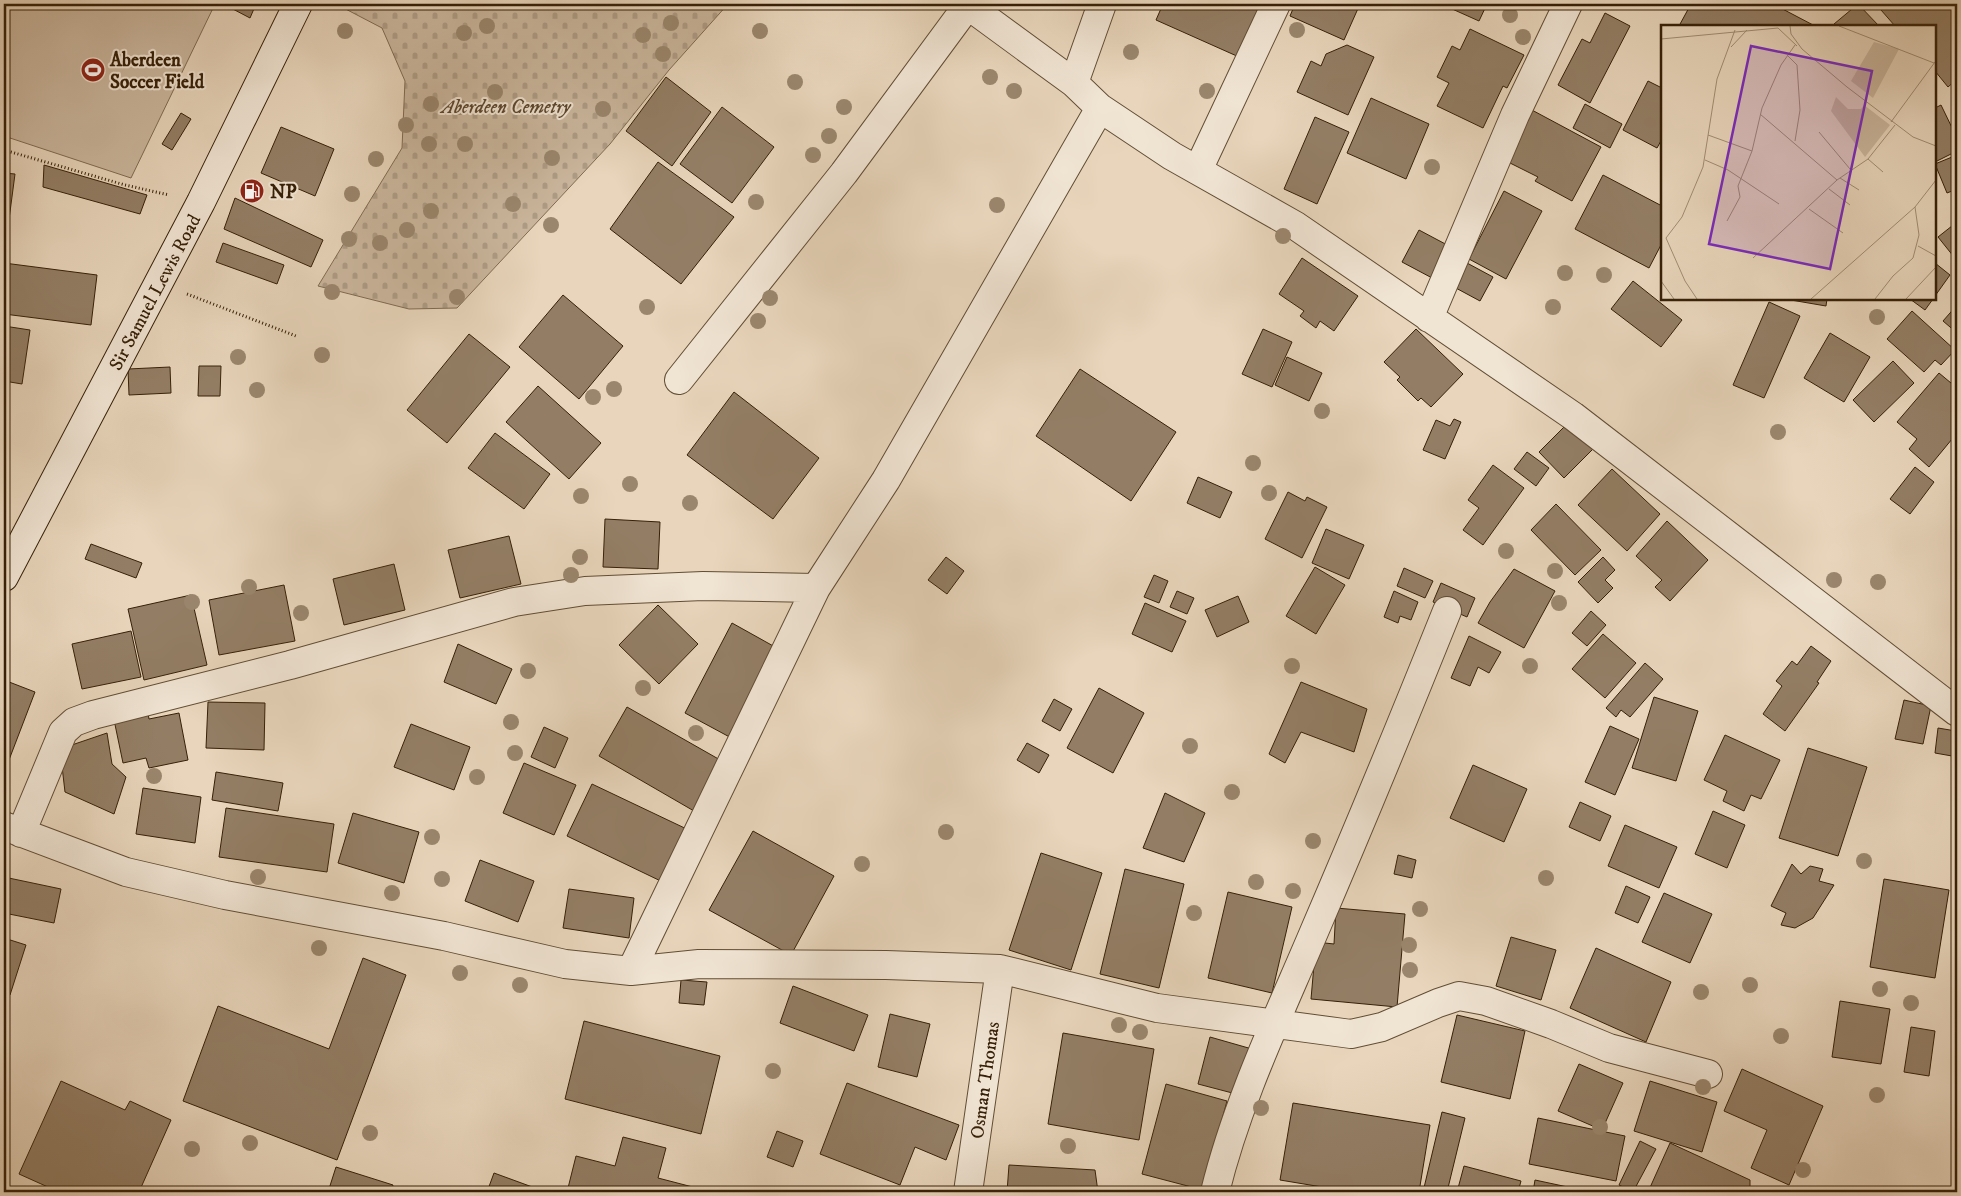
<svg xmlns="http://www.w3.org/2000/svg" width="1961" height="1196" viewBox="0 0 1961 1196" font-family="'IM FELL DW Pica',serif">
  <style>
    .grass { fill: #cab69d; stroke: #806b52 }
    .cemetery { fill: url(#cemetery-stones); stroke: #806b52 }
    .building { fill: #937e65; stroke: #362008 }
    .lines { fill: none; stroke-linecap: round; stroke-linejoin: round }
    .street-casing { stroke: #624d35; stroke-width: 30 }
    .secondary-casing { stroke: #362008; stroke-width: 30 }
    .path { stroke: #362008; stroke-width: 3; stroke-dasharray: 1 2.5; stroke-linecap: butt }
    .street { stroke: #f0e4d3; stroke-width: 28 }
    .secondary { stroke: #f0e4d3; stroke-width: 28 }
    .tree { fill: #9a866d }
    .labels { text-anchor: middle; stroke-width: 4; stroke-linejoin: round; paint-order: stroke }
    .poi-label { font-size: 19px; font-weight: bold; fill: #362008; stroke: #f0e4d3; text-anchor: start }
    .park-label { font-size: 19px; font-style: italic; fill: #5b462d; stroke: #f0e4d3 }
    .street-label { font-size: 19px; fill: #362008; stroke: #f0e4d3 }
    .inset-road { fill: none; stroke: #a18d73; stroke-width: 1 }
    .view { fill: #7b2cbf; fill-opacity: 0.15; stroke: #7b2cbf; stroke-width: 2.5 }
    .inset-edge { fill: none; stroke: #362008; stroke-width: 2.5 }
  </style>
  <defs>
    <pattern id="cemetery-stones" width="16" height="16" patternUnits="userSpaceOnUse" patternTransform="scale(1.25)"><rect width="16" height="16" fill="#cab69d"/><path d="M2 7V4a2 2 0 0 1 4 0v3zM10 15v-3a2 2 0 0 1 4 0v3z" fill="#ae9c86"/></pattern>
  </defs>
  <rect width="100%" height="100%" fill="#e8d5bb"/>
  <filter id="stains"><feTurbulence type="fractalNoise" baseFrequency=".004" numOctaves="4"/><feColorMatrix values="0 0 0 0 .2 0 0 0 0 .09 0 0 0 0 .02 0 0 0 .5 -.17"/></filter>
  <radialGradient id="worn" r=".72"><stop offset=".6" stop-color="#630" stop-opacity="0"/><stop offset="1" stop-color="#630" stop-opacity=".3"/></radialGradient>
  <path class="grass" d="M4,4H215L131,178L4,136Z"/>
  <path class="cemetery" d="M336,4H728L669,70L610,144L457,308L409,309L318,286L402,148L405,81L382,28Z"/>
  <path class="building" d="M230,4H256L250,18L229,7Z
    M1163,4H1262L1239,57L1156,20Z
    M1295,4H1360L1344,40L1290,16Z
    M1441,4H1487L1479,21Z
    M1691,4H1773L1815,26H1679Z
    M1858,4L1879,26H1836L1834,24Z
    M1888,4H1957V79L1948,87L1935,71V26H1895L1881,10Z
    M1605,13L1630,26L1590,103L1558,85L1582,39L1590,43Z
    M1470,29L1524,55L1507,88L1503,86L1483,128L1437,106L1449,83L1437,77L1452,46L1460,50Z
    M1347,45L1374,57L1348,115L1297,92L1311,61L1321,66L1326,54Z
    M666,77L711,112L672,166L626,131Z
    M1648,81L1662,88V139L1657,148L1623,130Z
    M1371,98L1429,124L1406,179L1347,153Z
    M1585,104L1622,124L1610,148L1573,128Z
    M1941,105L1957,138V151L1935,162V108Z
    M722,107L774,147L732,203L680,164Z
    M1530,109L1601,147L1572,201L1535,181L1538,177L1504,160Z
    M181,113L191,119L172,150L162,144Z
    M1315,117L1349,132L1317,204L1284,189Z
    M281,127L334,149L315,196L261,173Z
    M1952,157L1957,169V189L1947,193L1935,164Z
    M658,162L734,217L681,284L610,229Z
    M44,165L147,195L140,214L43,187Z
    M4,173L15,174L8,227L4,226Z
    M1603,175L1662,206V243L1649,268L1575,229Z
    M1504,191L1542,211L1506,279L1469,259Z
    M235,198L323,240L311,267L224,229Z
    M1957,222V255L1954,257L1938,237Z
    M1419,230L1451,247L1434,279L1402,262Z
    M223,243L284,265L277,284L216,262Z
    M1302,258L1358,296L1334,331L1320,321L1316,328L1300,316L1304,311L1279,294Z
    M4,263L97,275L91,325L4,314Z
    M1467,263L1493,277L1480,301L1454,287Z
    M1935,263L1950,275L1935,296Z
    M1633,281L1682,320L1661,347L1611,309Z
    M563,295L623,346L579,399L519,347Z
    M1785,299H1827L1826,306Z
    M1910,299H1933L1925,310Z
    M1769,302L1800,316L1764,398L1733,385Z
    M1957,305V333L1943,321Z
    M1912,311L1955,350L1941,365L1935,360L1924,372L1887,339Z
    M4,326L30,330L22,384L4,381Z
    M1263,329L1292,342L1272,387L1242,374Z
    M1416,329L1463,374L1431,407L1421,398L1418,401L1397,380L1400,377L1384,362Z
    M1830,333L1870,357L1844,402L1804,378Z
    M469,334L510,367L447,443L407,410Z
    M1287,357L1322,373L1309,401L1275,385Z
    M1893,361L1914,383L1874,422L1853,400Z
    M199,366H221L220,396H198Z
    M170,367L171,393L129,395L128,369Z
    M1080,369L1176,432L1131,501L1036,436Z
    M1939,373L1957,388V433L1929,467L1909,449L1917,439L1897,422Z
    M538,386L601,443L569,479L506,422Z
    M734,392L819,458L773,519L687,455Z
    M1454,419L1461,422L1445,459L1423,450L1436,420L1450,426Z
    M1568,423L1593,449L1564,478L1539,452Z
    M495,433L550,474L524,509L468,468Z
    M1527,452L1549,468L1536,486L1514,469Z
    M1493,465L1524,488L1483,545L1463,530L1479,508L1468,500Z
    M1915,467L1934,482L1910,514L1890,499Z
    M1612,469L1660,514L1627,551L1578,505Z
    M1198,477L1232,492L1220,518L1187,503Z
    M1288,492L1305,501L1307,497L1327,507L1302,558L1265,539Z
    M1556,504L1601,550L1575,575L1531,530Z
    M605,519L660,522L658,569L603,567Z
    M1667,521L1708,560L1670,601L1655,587L1662,580L1636,556Z
    M1326,529L1364,545L1349,579L1312,563Z
    M509,536L521,584L460,598L448,550Z
    M91,544L142,563L136,578L85,559Z
    M946,557L964,571L947,594L928,580Z
    M1603,557L1615,570L1605,580L1613,588L1598,603L1578,582Z
    M394,564L405,610L344,625L333,579Z
    M1315,567L1345,585L1316,634L1286,616Z
    M1404,568L1433,581L1425,598L1397,586Z
    M1514,569L1555,591L1524,648L1478,623L1490,602Z
    M1154,575L1168,581L1159,603L1144,597Z
    M1441,583L1475,598L1467,617L1433,602Z
    M284,585L295,641L219,655L209,600Z
    M1177,591L1194,598L1187,614L1170,607Z
    M1394,591L1418,602L1411,620L1400,616L1398,623L1384,617Z
    M191,595L207,665L144,680L128,609Z
    M1238,596L1249,622L1217,637L1205,610Z
    M1145,603L1186,621L1172,652L1132,634Z
    M658,605L698,644L659,684L619,645Z
    M1591,611L1606,625L1587,646L1572,633Z
    M732,623L784,652L737,741L685,713Z
    M131,631L141,677L82,689L72,644Z
    M1603,634L1636,663L1605,698L1572,669Z
    M1469,636L1501,652L1489,673L1478,667L1470,686L1451,678Z
    M458,644L512,669L496,704L444,682Z
    M1811,646L1831,661L1817,682L1819,683L1785,731L1763,714L1782,686L1776,681L1792,661L1797,665Z
    M1645,663L1663,679L1630,717L1621,710L1616,717L1606,708Z
    M4,680L35,692L4,773Z
    M1301,682L1367,709L1354,752L1301,732L1285,763L1269,754Z
    M1099,688L1144,713L1113,773L1067,748Z
    M1654,697L1698,711L1676,781L1632,768Z
    M1054,699L1072,709L1060,731L1042,721Z
    M1904,700L1931,706L1923,744L1895,739Z
    M208,702L265,703L264,750L206,748Z
    M627,707L722,761L694,811L599,756Z
    M147,708L149,719L179,713L188,760L149,768L146,758L123,763L113,715Z
    M411,724L470,747L454,790L394,767Z
    M1610,726L1639,739L1615,795L1585,782Z
    M544,727L568,738L555,768L531,757Z
    M1938,728L1956,731L1952,756L1935,753Z
    M107,733L112,764L126,777L114,814L65,792L60,749Z
    M1725,735L1780,760L1761,799L1751,795L1744,811L1723,801L1727,791L1704,780Z
    M1027,743L1049,755L1039,773L1017,760Z
    M1808,748L1867,767L1838,856L1779,838Z
    M524,763L576,785L554,835L503,813Z
    M1473,765L1527,789L1504,842L1450,818Z
    M216,772L283,783L278,811L212,800Z
    M592,784L693,832L669,885L567,836Z
    M143,788L201,797L195,843L136,834Z
    M1165,793L1205,813L1184,862L1143,848Z
    M1580,802L1611,816L1600,841L1569,827Z
    M226,808L334,824L327,872L219,857Z
    M1713,811L1745,825L1727,868L1695,854Z
    M353,813L419,832L404,883L338,863Z
    M1625,825L1677,847L1659,888L1608,866Z
    M753,831L834,876L791,955L709,910Z
    M1041,853L1102,873L1071,970L1009,950Z
    M1398,855L1416,860L1412,878L1394,874Z
    M480,860L534,881L518,922L465,901Z
    M1792,864L1801,874L1810,866L1823,869L1819,881L1834,885L1813,918L1795,928L1781,925L1786,913L1771,906Z
    M1125,869L1184,884L1159,988L1100,974Z
    M4,877L61,889L54,923L4,913Z
    M1884,879L1949,890L1935,978L1870,967Z
    M1626,886L1650,897L1638,923L1615,913Z
    M569,889L634,898L629,938L563,928Z
    M1228,892L1292,907L1272,993L1208,978Z
    M1664,893L1712,914L1690,963L1642,942Z
    M1336,908L1405,914L1397,1007L1311,999L1316,942L1334,944Z
    M1511,937L1556,950L1541,1000L1496,986Z
    M4,938L26,945L10,995L4,993Z
    M1596,948L1671,982L1646,1042L1570,1008Z
    M363,958L406,975L337,1160L183,1101L218,1006L329,1049Z
    M681,980L707,982L704,1005L679,1003Z
    M793,986L868,1015L854,1051L780,1023Z
    M1840,1001L1890,1009L1881,1064L1832,1057Z
    M890,1014L930,1024L917,1077L878,1067Z
    M1457,1015L1525,1031L1510,1099L1441,1082Z
    M584,1021L720,1056L701,1134L565,1099Z
    M1911,1027L1935,1031L1929,1076L1904,1072Z
    M1063,1033L1154,1049L1139,1140L1048,1124Z
    M1210,1037L1252,1049L1240,1095L1198,1084Z
    M1579,1064L1623,1083L1602,1130L1558,1111Z
    M1742,1069L1823,1106L1789,1185L1751,1168L1767,1130L1724,1111Z
    M61,1081L125,1110L130,1101L171,1120L139,1192H59L19,1174Z
    M1650,1081L1717,1102L1702,1152L1634,1131Z
    M847,1083L959,1125L946,1160L915,1147L900,1185L820,1154Z
    M1166,1084L1227,1101L1203,1190L1142,1174Z
    M1293,1103L1430,1125L1419,1192H1352L1280,1180Z
    M1442,1112L1465,1118L1447,1192H1423Z
    M1538,1118L1625,1136L1616,1181L1529,1164Z
    M777,1131L803,1141L793,1167L767,1157Z
    M623,1137L666,1148L658,1178L712,1192H567L576,1156L615,1166Z
    M1640,1141L1656,1149L1633,1192L1619,1185Z
    M1670,1143L1750,1180V1192H1648Z
    M1009,1165L1095,1170L1098,1192H1007Z
    M1464,1166L1521,1181L1518,1192H1457Z
    M336,1167L393,1185L391,1192H328Z
    M494,1173L546,1192H487Z
    M1535,1180L1591,1192H1533Z"/>
  <g class="lines">
    <defs>
      <path id="street" d="M966,4L1074,83L1100,108L1172,156L1296,226L1573,416L1957,712
        M1074,83L1102,4
        M1198,170L1276,4
        M1429,318L1515,115L1568,4
        M679,380L844,173L968,5
        M4,826L126,872L225,895L444,936L565,964L631,971L699,964L886,965L1000,969L1157,1008L1351,1034L1382,1027L1438,1003L1459,996L1486,1001L1551,1024L1609,1048L1708,1074
        M21,833L63,732L74,722L93,715L290,665L514,602L585,591L703,586L816,588
        M631,971L816,588L886,480L1100,108
        M968,1192L1000,969
        M1215,1192C1237,1102 1278,1017 1314,932C1360,825 1404,718 1447,611"/>
      <path id="secondary" d="M4,577L201,202L298,4"/>
    </defs>
    <use href="#street" class="street-casing"/>
    <use href="#secondary" class="secondary-casing"/>
    <path class="path" d="M4,150L125,185L169,195
      M187,294L296,336"/>
    <use href="#street" class="street"/>
    <use href="#secondary" class="secondary"/>
  </g>
  <g class="tree">
    <circle cx="1510" cy="15" r="8"/>
    <circle cx="671" cy="23" r="8"/>
    <circle cx="487" cy="26" r="8"/>
    <circle cx="1297" cy="30" r="8"/>
    <circle cx="345" cy="31" r="8"/>
    <circle cx="760" cy="31" r="8"/>
    <circle cx="464" cy="33" r="8"/>
    <circle cx="643" cy="35" r="8"/>
    <circle cx="1523" cy="37" r="8"/>
    <circle cx="1131" cy="52" r="8"/>
    <circle cx="663" cy="54" r="8"/>
    <circle cx="990" cy="77" r="8"/>
    <circle cx="795" cy="82" r="8"/>
    <circle cx="1014" cy="91" r="8"/>
    <circle cx="1207" cy="91" r="8"/>
    <circle cx="495" cy="92" r="8"/>
    <circle cx="431" cy="104" r="8"/>
    <circle cx="459" cy="107" r="8"/>
    <circle cx="844" cy="107" r="8"/>
    <circle cx="603" cy="109" r="8"/>
    <circle cx="406" cy="125" r="8"/>
    <circle cx="829" cy="136" r="8"/>
    <circle cx="429" cy="144" r="8"/>
    <circle cx="465" cy="144" r="8"/>
    <circle cx="813" cy="155" r="8"/>
    <circle cx="552" cy="158" r="8"/>
    <circle cx="376" cy="159" r="8"/>
    <circle cx="1432" cy="167" r="8"/>
    <circle cx="352" cy="194" r="8"/>
    <circle cx="756" cy="202" r="8"/>
    <circle cx="513" cy="204" r="8"/>
    <circle cx="997" cy="205" r="8"/>
    <circle cx="431" cy="211" r="8"/>
    <circle cx="551" cy="225" r="8"/>
    <circle cx="407" cy="230" r="8"/>
    <circle cx="1283" cy="236" r="8"/>
    <circle cx="349" cy="239" r="8"/>
    <circle cx="380" cy="243" r="8"/>
    <circle cx="1565" cy="273" r="8"/>
    <circle cx="1604" cy="275" r="8"/>
    <circle cx="332" cy="292" r="8"/>
    <circle cx="457" cy="297" r="8"/>
    <circle cx="770" cy="298" r="8"/>
    <circle cx="647" cy="307" r="8"/>
    <circle cx="1553" cy="307" r="8"/>
    <circle cx="1877" cy="317" r="8"/>
    <circle cx="758" cy="321" r="8"/>
    <circle cx="322" cy="355" r="8"/>
    <circle cx="238" cy="357" r="8"/>
    <circle cx="614" cy="389" r="8"/>
    <circle cx="257" cy="390" r="8"/>
    <circle cx="593" cy="397" r="8"/>
    <circle cx="1322" cy="411" r="8"/>
    <circle cx="1778" cy="432" r="8"/>
    <circle cx="1253" cy="463" r="8"/>
    <circle cx="630" cy="484" r="8"/>
    <circle cx="1269" cy="493" r="8"/>
    <circle cx="581" cy="496" r="8"/>
    <circle cx="690" cy="503" r="8"/>
    <circle cx="1506" cy="551" r="8"/>
    <circle cx="580" cy="557" r="8"/>
    <circle cx="1555" cy="571" r="8"/>
    <circle cx="571" cy="575" r="8"/>
    <circle cx="1834" cy="580" r="8"/>
    <circle cx="1878" cy="582" r="8"/>
    <circle cx="249" cy="587" r="8"/>
    <circle cx="192" cy="602" r="8"/>
    <circle cx="1559" cy="603" r="8"/>
    <circle cx="301" cy="613" r="8"/>
    <circle cx="1292" cy="666" r="8"/>
    <circle cx="1530" cy="666" r="8"/>
    <circle cx="528" cy="671" r="8"/>
    <circle cx="643" cy="688" r="8"/>
    <circle cx="511" cy="722" r="8"/>
    <circle cx="696" cy="733" r="8"/>
    <circle cx="1190" cy="746" r="8"/>
    <circle cx="515" cy="753" r="8"/>
    <circle cx="154" cy="776" r="8"/>
    <circle cx="477" cy="777" r="8"/>
    <circle cx="1232" cy="792" r="8"/>
    <circle cx="946" cy="832" r="8"/>
    <circle cx="432" cy="837" r="8"/>
    <circle cx="1313" cy="841" r="8"/>
    <circle cx="1864" cy="861" r="8"/>
    <circle cx="862" cy="864" r="8"/>
    <circle cx="258" cy="877" r="8"/>
    <circle cx="1546" cy="878" r="8"/>
    <circle cx="442" cy="879" r="8"/>
    <circle cx="1256" cy="882" r="8"/>
    <circle cx="1293" cy="891" r="8"/>
    <circle cx="392" cy="893" r="8"/>
    <circle cx="1420" cy="909" r="8"/>
    <circle cx="1194" cy="913" r="8"/>
    <circle cx="1409" cy="945" r="8"/>
    <circle cx="319" cy="948" r="8"/>
    <circle cx="1410" cy="970" r="8"/>
    <circle cx="460" cy="973" r="8"/>
    <circle cx="520" cy="985" r="8"/>
    <circle cx="1750" cy="985" r="8"/>
    <circle cx="1880" cy="989" r="8"/>
    <circle cx="1701" cy="992" r="8"/>
    <circle cx="1911" cy="1003" r="8"/>
    <circle cx="1119" cy="1025" r="8"/>
    <circle cx="1140" cy="1032" r="8"/>
    <circle cx="1781" cy="1036" r="8"/>
    <circle cx="773" cy="1071" r="8"/>
    <circle cx="1703" cy="1087" r="8"/>
    <circle cx="1877" cy="1095" r="8"/>
    <circle cx="1261" cy="1108" r="8"/>
    <circle cx="1600" cy="1127" r="8"/>
    <circle cx="370" cy="1133" r="8"/>
    <circle cx="250" cy="1143" r="8"/>
    <circle cx="1068" cy="1146" r="8"/>
    <circle cx="192" cy="1149" r="8"/>
    <circle cx="1803" cy="1170" r="8"/>
  </g>
  <defs>
    <symbol id="stadium-disc" viewBox="-11 -11 22 22"><circle r="9.5" fill="#8f2418" stroke="#f0e4d3"/><path d="M0-5a6.5 5 0 1 0 0 10a6.5 5 0 1 0 0-10ZM-3.5-1.8h7v3.6h-7Z" fill="#fff"/></symbol>
    <symbol id="fuel-disc" viewBox="-11 -11 22 22"><circle r="9.5" fill="#8f2418" stroke="#f0e4d3"/><path d="M-5.5-6h7V0h2V4h1.3V-2.5L3-4.5l.8-.8L6-3V5H2.5V1h-1V6h-7ZM-4.2-4.7v3.2H.2V-4.7Z" fill="#fff"/></symbol>
  </defs>
  <g fill-rule="evenodd">
    <use href="#stadium-disc" x="79" y="56" width="28" height="28"/>
    <use href="#fuel-disc" x="238" y="177" width="28" height="28"/>
  </g>
  <g class="labels">
    <g class="poi-label">
      <text x="110" y="66">Aberdeen<tspan x="110" dy="22">Soccer Field</tspan></text>
      <text x="270" y="198">NP</text>
    </g>
    <g class="park-label">
      <text x="506" y="113">Aberdeen Cemetry</text>
    </g>
    <g class="street-label">
      <text transform="translate(154 292) rotate(-62)" y="7">Sir Samuel Lewis Road</text>
      <text transform="translate(984 1080) rotate(-82)" y="7">Osman Thomas</text>
    </g>
  </g>
  <g transform="translate(1661 25)">
    <rect width="275" height="275" fill="#e8d5bb"/>
    <path d="M213,17L238,24L212,73L190,56Z" fill="#cab69d"/>
    <path d="M175,72L187,84H200L203,80L229,100L204,132L170,86Z" fill="#cab69d"/>
    <path class="inset-road" d="M129,1L130,9L141,24L186,62L252,112L275,121M178,1L273,38M0,14L117,3L136,21M70,22L86,5M126,30L136,40L139,85L134,116M99,89L176,155M230,97L274,37M158,107L189,144M47,110L91,126M207,134L222,147M44,135L67,145L118,179M179,153L198,165M168,164L189,180M148,184L182,208M66,196L79,172L77,161L91,126L101,83L120,40L134,20M5,213L21,192L42,142L56,54L74,5M5,213L24,256L36,274M257,221L275,231M92,233L176,155L207,134L234,100M0,256L13,274M150,274L254,182L275,155M214,274L232,251L252,233L258,210L254,182M245,274L275,242"/>
    <path class="view" d="M90,21L211,46L169,244L48,219Z"/>
    <rect width="275" height="275" class="inset-edge"/>
  </g>
  <rect width="1961" height="1196" fill="none" stroke="#e8d5bb" stroke-width="20"/>
  <rect x="5" y="5" width="1951" height="1186" fill="none" stroke="#362008" stroke-width="2.5"/>
  <rect x="10" y="10" width="1941" height="1176" fill="none" stroke="#362008"/>
  <rect width="100%" height="100%" filter="url(#stains)"/>
  <rect width="100%" height="100%" fill="url(#worn)"/>
</svg>
